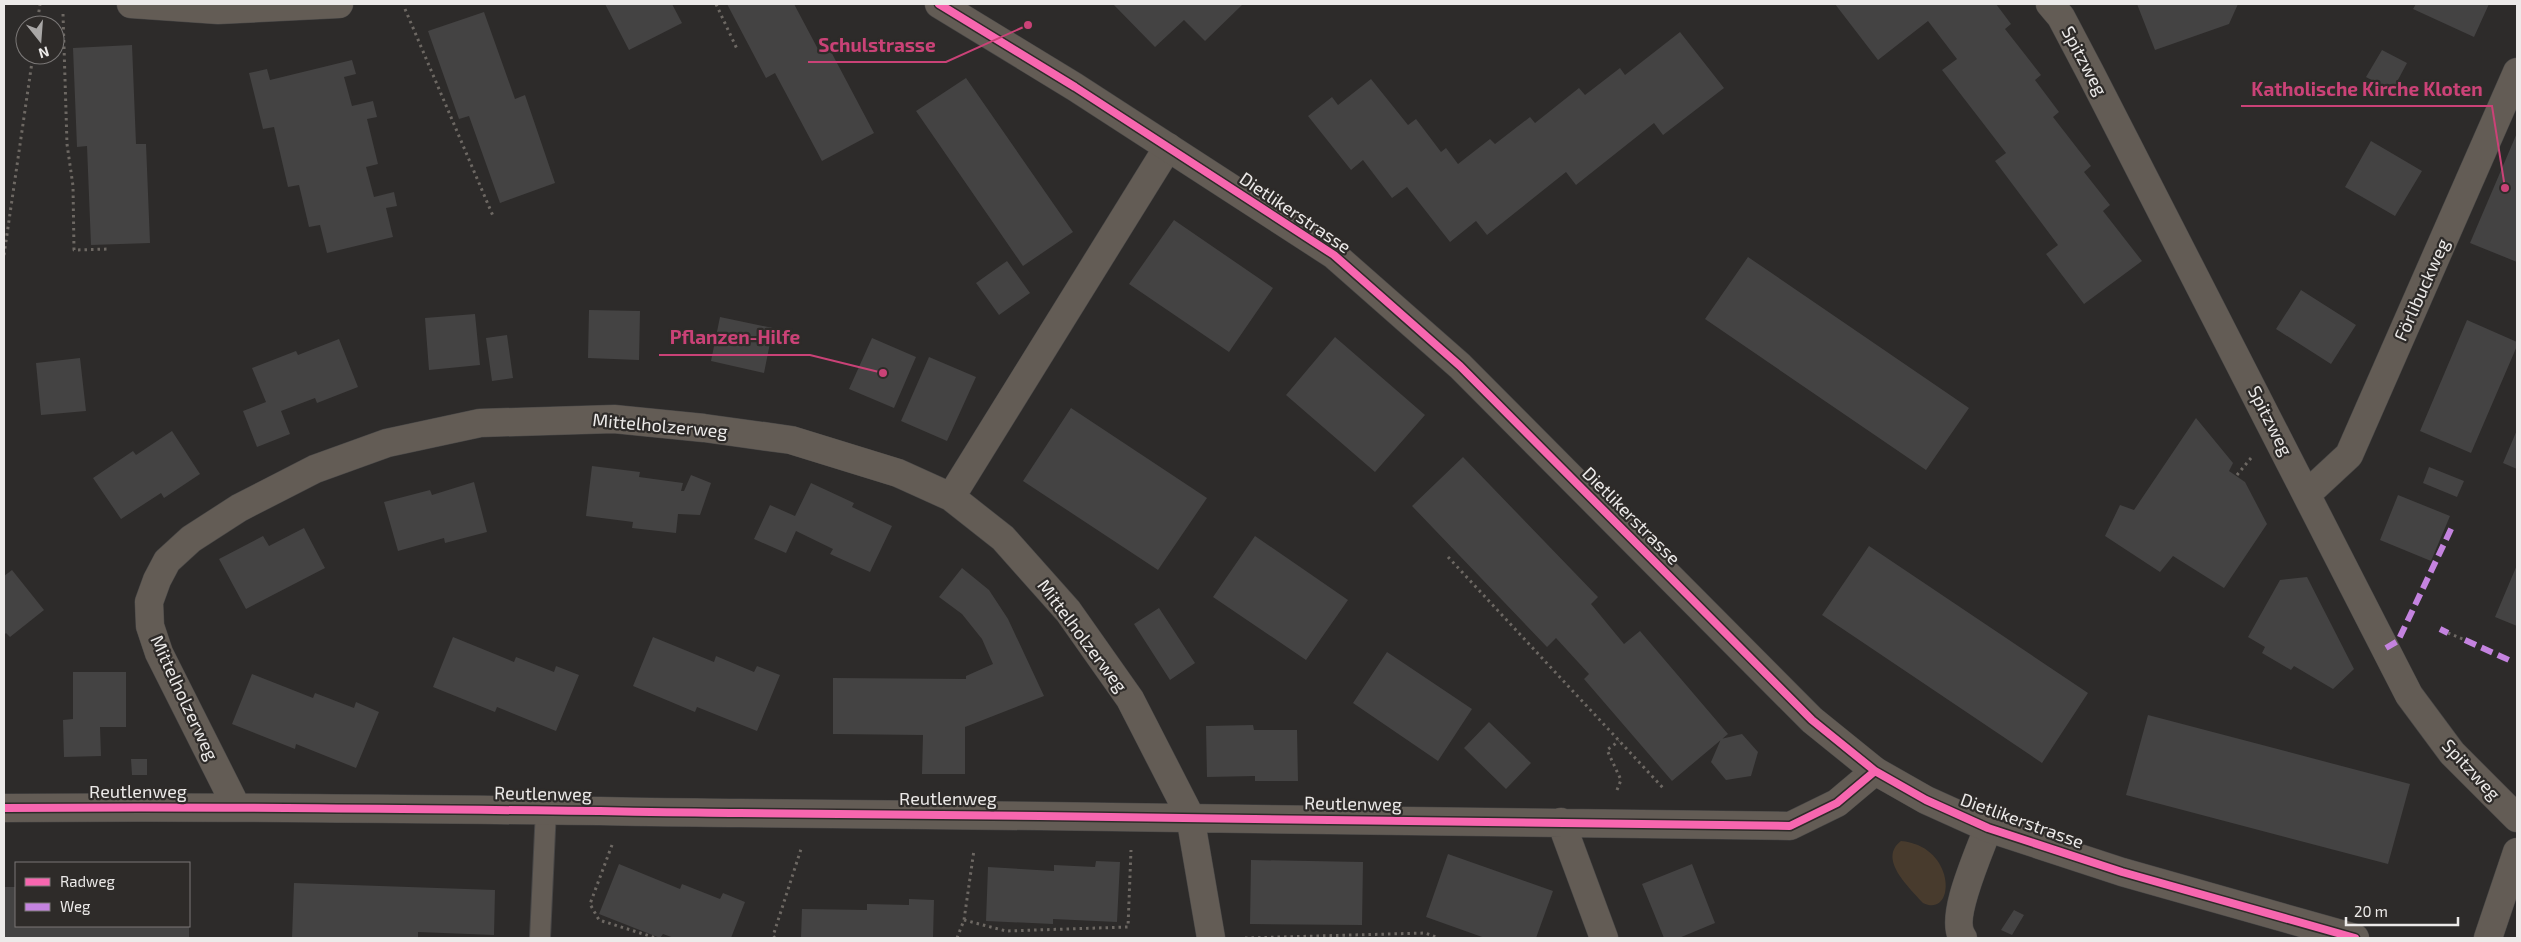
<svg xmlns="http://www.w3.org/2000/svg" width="2521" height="942" viewBox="0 0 2521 942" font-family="'Exo 2',sans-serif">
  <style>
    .green { fill: #483b2d }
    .building { fill: #444343 }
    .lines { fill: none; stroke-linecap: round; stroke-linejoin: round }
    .service-casing { stroke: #474646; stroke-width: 22 }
    .minor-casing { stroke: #474646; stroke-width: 29 }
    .tertiary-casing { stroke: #474646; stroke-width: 29 }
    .path { stroke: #6d6863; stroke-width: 3; stroke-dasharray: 2.5 4; stroke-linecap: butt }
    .service { stroke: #635c55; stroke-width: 20 }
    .minor { stroke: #635c55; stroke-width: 28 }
    .tertiary { stroke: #635c55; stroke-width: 28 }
    .quiet { stroke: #c483df; stroke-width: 6; stroke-dasharray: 12 6; stroke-linecap: butt }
    .cycleway-casing { stroke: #2e2b29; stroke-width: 11 }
    .cycleway { stroke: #f766af; stroke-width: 8 }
    .labels { text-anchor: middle; stroke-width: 4.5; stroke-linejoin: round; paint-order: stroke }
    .street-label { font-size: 18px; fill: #eceae9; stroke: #2e2b29 }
    .leader { fill: none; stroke: #ca4277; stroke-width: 2 }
    .callout-dot { fill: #ca4277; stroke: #2e2b29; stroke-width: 2 }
    .callout-label { font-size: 19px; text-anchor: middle; font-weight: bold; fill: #ca4277; stroke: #2e2b29; stroke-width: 4.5; stroke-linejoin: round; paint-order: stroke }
  </style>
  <rect width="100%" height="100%" fill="#2d2b2a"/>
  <path class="green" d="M1901,841C1957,846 1956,919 1923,903C1910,888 1877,859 1901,841Z"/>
  <path class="building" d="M605,4H672L682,23L629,50Z
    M727,4H794L819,51L828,46L874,133L822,161L775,73L766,78Z
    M1113,4H1243L1205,41L1184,20L1155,47Z
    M1835,4H1996L2011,24L2005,29L2041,75L2035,80L2059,112L2053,117L2091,166L2084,172L2110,205L2103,211L2142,261L2084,304L2046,254L2058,245L1995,161L2006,153L1942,70L1957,59L1928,21L1878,60Z
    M2137,4H2238L2229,24L2155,50Z
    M2416,4H2489L2474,37L2413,9Z
    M484,12L515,99L525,95L555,183L500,203L469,116L459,119L428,31Z
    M1680,32L1724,88L1663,135L1654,123L1576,185L1566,172L1487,235L1476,221L1450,242L1407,187L1392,198L1363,160L1351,170L1308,116L1332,97L1338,105L1371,79L1408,125L1416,119L1441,152L1446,148L1458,164L1490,139L1495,144L1530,117L1535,123L1579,88L1585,95L1620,68L1625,75Z
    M132,45L136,144H146L150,243L91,245L87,146L77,147L73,48Z
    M2382,50L2407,63L2392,91L2366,77Z
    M352,60L356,74L344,77L352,106L373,101L377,117L367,119L378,164L366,167L374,197L394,192L397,206L386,208L393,237L327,253L320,225L309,227L299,185L288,187L274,127L263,129L249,73L267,69L270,80Z
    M966,78L1073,232L1023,266L916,111Z
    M2517,133V262L2470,243Z
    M2371,141L2422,171L2395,216L2345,187Z
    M1174,220L1273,288L1229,352L1129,284Z
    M1748,257L1969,408L1926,470L1705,319Z
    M1007,261L1030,293L999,315L976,283Z
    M2301,290L2356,325L2331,364L2276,329Z
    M589,310L640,311L639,360L588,358Z
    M475,314L480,365L429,370L425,318Z
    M720,317L773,328L764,373L711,361Z
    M2467,320L2517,342V346L2471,453L2420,431Z
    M507,335L513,378L492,381L486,338Z
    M1335,337L1425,415L1375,472L1286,395Z
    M872,338L916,357L894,408L849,389Z
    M339,339L358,387L317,403L315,398L281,411L290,434L257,447L243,411L266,402L252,368L296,351L298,355Z
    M929,357L976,377L947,441L901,421Z
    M80,358L86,411L41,415L36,363Z
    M1071,408L1207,498L1158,570L1023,481Z
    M2196,418L2233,463L2229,471L2245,482L2267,524L2224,588L2173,556L2160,572L2105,536L2120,505L2134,510Z
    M2517,430V469L2503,463Z
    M172,431L200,474L164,498L161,493L121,519L93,478L133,451L136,455Z
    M1463,457L1598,597L1591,604L1624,644L1640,631L1728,734L1672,781L1584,679L1589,674L1556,638L1547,647L1412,506Z
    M592,466L640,472L639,477L683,483L681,491H684L691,475L711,483L700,515L678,514L676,533L632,528L633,522L586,516Z
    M2429,467L2464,481L2457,497L2423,483Z
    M474,482L487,532L445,543L444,538L398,551L384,502L430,490L432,495Z
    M811,483L854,503L852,507L892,526L870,572L830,554L833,549L796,531L786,553L754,539L770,505L795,516Z
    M2398,495L2450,516L2431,561L2380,540Z
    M304,528L325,568L246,609L219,559L263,536L269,546Z
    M1255,536L1348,600L1306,660L1213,597Z
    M1869,546L2088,693L2042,763L1822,615Z
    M2517,565V626L2495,617Z
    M962,568L989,590L1008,619L1044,696L965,727V774H922L923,735L833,734V678L966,679V676L993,664L982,639L962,614L939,597Z
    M12,570L44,610L10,637L6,633L4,635V576Z
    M2307,577L2354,669L2333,689L2294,666L2291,670L2262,653L2265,647L2248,637L2280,580Z
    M1159,608L1195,663L1170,680L1134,624Z
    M453,637L514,662L516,657L554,672L556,666L579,675L556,731L497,707L495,712L433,687Z
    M653,637L714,662L716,656L754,672L757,666L780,675L757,731L697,707L695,712L633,686Z
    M1387,652L1472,709L1438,761L1353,703Z
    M73,672H126V727H100L101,756L64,757L63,720L73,719Z
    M252,674L313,698L315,693L354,708L356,702L379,712L356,768L296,744L295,749L232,724Z
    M2148,715L2410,784L2388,864L2126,795Z
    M1489,722L1531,763L1506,789L1464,748Z
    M1253,725L1254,730H1297L1298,781H1255V776L1207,777L1206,726Z
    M1742,734L1758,752L1751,776L1726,780L1711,762L1721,739Z
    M131,759H147V775H132Z
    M1448,854L1553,891L1536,938H1485L1426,917Z
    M1251,860L1363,862L1362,925L1250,924Z
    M1096,861L1120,862L1117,922L1053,919V924L986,921L988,867L1054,871V865L1095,867Z
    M619,864L680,889L682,884L720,899L723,893L745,902L731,938H674L663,934L660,938L599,914Z
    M1692,864L1715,923L1679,938H1664L1642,884Z
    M294,883L495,890L494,935L418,932V938H292Z
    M4,887H16V926H189V938H4Z
    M909,899L934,900L933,938H801L802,909L867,910V904L909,905Z
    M2014,910L2024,915L2012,935L2001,930Z"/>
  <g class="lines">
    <defs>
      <path id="service" d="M540,938L546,809"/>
      <path id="minor" d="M131,4L218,10L339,4
        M2050,4L2061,17L2091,74L2409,695L2452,753L2517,818
        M2307,494L2349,455L2517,72
        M951,497L1168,147
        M236,806L159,653L150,626L149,602L157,580L167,561L191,539L239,508L315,469L387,443L480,423L614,419L704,428L791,440L898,473L951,497L1003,538L1068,611L1130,699L1190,816L1211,938
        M4,808C249,806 494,810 740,813C1090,817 1440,819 1790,826L1837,803L1875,771
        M1561,822L1604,938
        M1963,938C1948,919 1980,851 1988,828
        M2488,938L2517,852"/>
      <path id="tertiary" d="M939,4L1075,87L1334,255L1460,366L1812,720L1875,771L1926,800L1988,828L2122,872L2355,938"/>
    </defs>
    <use href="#service" class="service-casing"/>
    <use href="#minor" class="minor-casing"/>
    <use href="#tertiary" class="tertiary-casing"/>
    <path class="path" d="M716,4L737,49
      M405,9L493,216
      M63,14L67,144L73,186L74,250L109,249
      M37,25L40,4
      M4,255L33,55
      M2237,475L2251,458
      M1448,557L1664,789
      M2448,633L2465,640
      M1617,790L1621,780L1607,750L1619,741
      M612,845L590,904L599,920L656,938
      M964,920L1006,931L1128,927L1131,850
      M775,938L773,936L802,846
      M957,938L964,920L974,850
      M1245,938L1425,933L1439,938"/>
    <use href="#service" class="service"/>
    <use href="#minor" class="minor"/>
    <use href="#tertiary" class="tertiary"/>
    <path class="quiet" d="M2440,629L2448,633
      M2465,640L2509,660
      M2386,648L2398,641L2452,527"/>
    <defs>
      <path id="cycleway" d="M939,4L1075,87L1334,255L1460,366L1812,720L1875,771L1926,800L1988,828L2122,872L2355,938
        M4,808C249,806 494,810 740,813C1090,817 1440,819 1790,826L1837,803L1875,771"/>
    </defs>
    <use href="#cycleway" class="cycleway-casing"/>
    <use href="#cycleway" class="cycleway"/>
  </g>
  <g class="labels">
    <g class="street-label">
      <text transform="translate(2084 61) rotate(62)" y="6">Spitzweg</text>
      <text transform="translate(1295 213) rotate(34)" y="6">Dietlikerstrasse</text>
      <text transform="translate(2422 290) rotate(-66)" y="6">Förlibuckweg</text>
      <text transform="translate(2270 421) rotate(63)" y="6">Spitzweg</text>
      <text transform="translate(660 426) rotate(5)" y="6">Mittelholzerweg</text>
      <text transform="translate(1631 516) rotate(45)" y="6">Dietlikerstrasse</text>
      <text transform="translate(1082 636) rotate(53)" y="6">Mittelholzerweg</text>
      <text transform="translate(184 698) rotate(65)" y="6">Mittelholzerweg</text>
      <text transform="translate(2471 770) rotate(47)" y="6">Spitzweg</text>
      <text x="138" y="798">Reutlenweg</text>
      <text transform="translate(543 794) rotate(1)" y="6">Reutlenweg</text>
      <text x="948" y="805">Reutlenweg</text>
      <text transform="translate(1353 804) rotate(1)" y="6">Reutlenweg</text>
      <text transform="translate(2022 821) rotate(20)" y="6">Dietlikerstrasse</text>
    </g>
  </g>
  <path class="leader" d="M1028 25L946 62H808M2505 188L2492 106H2241M883 373L810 355H659"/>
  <g class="callout-dot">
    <circle cx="1028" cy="25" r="5"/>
    <circle cx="2505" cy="188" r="5"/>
    <circle cx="883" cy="373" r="5"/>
  </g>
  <g class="callout-label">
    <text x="877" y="52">Schulstrasse</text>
    <text x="2367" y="96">Katholische Kirche Kloten</text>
    <text x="735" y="344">Pflanzen-Hilfe</text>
  </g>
  <rect width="2521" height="942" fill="none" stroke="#eceae9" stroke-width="10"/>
  <rect x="15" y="862" width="175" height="65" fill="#2e2b29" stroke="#7a7776"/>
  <rect x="25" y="878" width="25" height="8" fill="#f766af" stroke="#7a7776"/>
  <text x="60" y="887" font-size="15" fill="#eceae9">Radweg</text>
  <rect x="25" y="903" width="25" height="8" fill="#c483df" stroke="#7a7776"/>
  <text x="60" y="912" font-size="15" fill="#eceae9">Weg</text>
  <g transform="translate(40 40) rotate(163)"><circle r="24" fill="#2e2b29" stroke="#7a7776"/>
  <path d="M0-4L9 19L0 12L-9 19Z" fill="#a9a7a6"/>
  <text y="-8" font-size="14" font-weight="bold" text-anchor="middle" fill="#eceae9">N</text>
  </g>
  <path d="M2346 917v8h112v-8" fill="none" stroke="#eceae9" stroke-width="2.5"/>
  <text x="2354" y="917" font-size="15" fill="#eceae9" stroke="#2e2b29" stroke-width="4" paint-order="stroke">20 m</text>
</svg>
